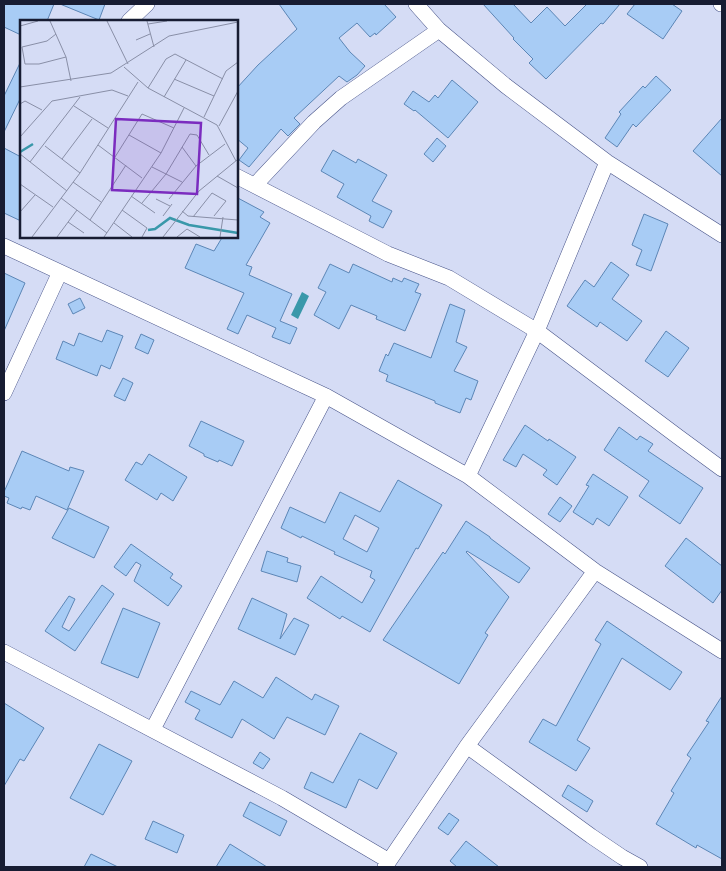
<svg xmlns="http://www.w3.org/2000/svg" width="726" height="871" viewBox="0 0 726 871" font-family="'PT Sans',sans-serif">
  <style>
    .water { fill: #3998aa }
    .building { fill: #a8ccf5; stroke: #5c86b6; fill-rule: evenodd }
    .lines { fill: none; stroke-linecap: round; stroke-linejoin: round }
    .street-casing { stroke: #485489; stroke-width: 16 }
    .street { stroke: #fff; stroke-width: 15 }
    .inset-river { fill: none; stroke: #3998aa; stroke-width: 2.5 }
    .inset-road { fill: none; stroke: #898fa7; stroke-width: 1 }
    .view { fill: #7b2cbf; fill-opacity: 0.15; stroke: #7b2cbf; stroke-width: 2.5 }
    .inset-edge { fill: none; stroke: #171c32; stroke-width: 2.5 }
  </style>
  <rect width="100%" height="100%" fill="#d5dcf5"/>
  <path class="water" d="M302,292L309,296L298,319L291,315Z"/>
  <path class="building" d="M4,4H54L47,21H21V35L4,27Z
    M60,4H105L99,20Z
    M279,4H384L396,17L376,35L375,33L370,37L357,23L339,38L350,52L365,66L357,75L347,82L339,76L294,118L300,124L288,136L281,129L249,167L239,160L248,148L236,138V89L258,65L297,29Z
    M483,4H513L531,23L547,7L565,26L587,4H620L603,24L601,23L546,79L529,63L533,59L513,39L514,38Z
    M635,4H672L682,11L663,39L627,14Z
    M21,61V97L4,132V96Z
    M656,76L671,90L636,127L633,124L617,147L605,138L621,114L619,112L643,86L645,88Z
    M452,80L478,102L448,138L415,110L414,111L404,104L413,91L429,102L435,95L438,98Z
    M722,118V176L693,151Z
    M437,138L446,146L433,162L424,154Z
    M4,148L21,157V221L4,213Z
    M333,150L356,163L358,159L387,175L372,201L392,211L383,228L369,221L371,216L337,197L344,184L321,171Z
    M236,197L264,212L260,217L270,223L246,265L252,267L249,275L292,294L280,321L297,328L290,344L272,337L276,328L247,315L238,334L227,329L244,293L185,268L196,244L214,251L223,236H236Z
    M644,214L668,224L651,271L636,265L642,250L632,245Z
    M611,262L629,275L612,299L642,321L627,341L600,322L597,327L567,306L585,280L594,287Z
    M330,264L349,273L353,264L392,282L393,278L402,282L404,278L419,284L415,292L421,294L405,331L376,319L377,316L351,305L339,329L314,315L326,292L318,288Z
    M4,273L25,283L4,331Z
    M80,298L85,308L73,314L68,304Z
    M450,304L465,310L456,342L467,347L454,371L478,381L471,400L466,398L460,413L435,403V401L386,381L388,375L379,371L386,354L388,356L394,343L431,358Z
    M107,330L123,336L110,369L101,365L97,376L56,359L63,341L74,346L79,333L102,342Z
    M666,331L689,348L668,377L645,361Z
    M141,334L154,340L148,354L135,348Z
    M123,378L133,383L125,401L114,396Z
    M201,421L244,441L232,466L219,460L218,462L204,456V454L189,446Z
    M525,425L548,441L549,439L576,457L557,485L543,475L547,470L523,454L516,467L503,460Z
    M619,427L637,440L640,436L653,444L648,451L703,488L680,524L639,496L649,481L604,450Z
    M22,451L69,471L70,467L84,471L67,510L36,496L30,510L22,507L21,509L7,503L9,498L4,496V492Z
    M149,454L187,477L173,501L161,493L157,500L125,480L136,462L142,465Z
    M593,474L628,497L609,526L597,518L593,525L573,512L589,486L586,485Z
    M398,480L442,505L418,549L416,548L370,632L342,616L340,619L307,598L321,576L362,603L375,580L370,577L372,571L334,554L335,552L302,536L301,538L281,528L290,507L325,523L340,492L380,512ZM355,515L379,528L367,552L343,539Z
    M560,497L572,506L560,522L548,514Z
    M69,508L109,527L94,558L52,538Z
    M466,521L490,537V538L530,568L519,583L467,551L466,552L509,597L485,633L488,635L459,684L383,640L443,552L445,554Z
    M686,538L722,566V590L713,603L665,566Z
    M131,544L173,574L170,578L182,586L168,606L134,581L141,565L136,562L126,576L114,567Z
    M267,551L288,558L287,562L301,566L297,582L261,571Z
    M102,585L114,594L75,651L45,631L69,596L75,599L62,627L69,631Z
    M252,598L287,614L280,639L294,618L309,625L295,655L238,629Z
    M123,608L160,623L138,678L101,663Z
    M607,621L682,672L670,690L622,658L577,740L590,748L576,771L529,742L543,719L556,726L601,644L595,640Z
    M276,677L312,700L315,694L339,706L325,735L287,717L274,739L242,719L232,738L195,719L200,710L185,702L191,691L220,705L234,681L263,698Z
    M722,696V859L697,845L696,848L656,824L674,793L671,791L691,758L687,755L709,722L706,721Z
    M4,703L44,728L24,761L20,759L4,786Z
    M360,733L397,753L377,789L359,779L346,808L304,788L311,772L333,783Z
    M99,744L132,761L103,815L70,798Z
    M260,752L270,759L263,769L253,763Z
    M568,785L593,801L587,812L562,796Z
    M250,802L287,821L280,836L243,816Z
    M449,813L459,820L448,835L438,828Z
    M153,821L184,835L177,853L145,839Z
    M466,841L499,867H457L450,861Z
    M230,844L267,867H216Z
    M91,854L118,867H84Z"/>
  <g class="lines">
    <defs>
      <path id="street" d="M416,4L439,30L506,86L607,162L722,235
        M721,4H722
        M129,21L147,4
        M236,176L388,254L449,278L537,331L677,436L722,469
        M255,185L314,122L341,98L439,30
        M4,246L326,396L468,476L595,571L722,651
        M4,393L60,272
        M468,476L537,331L607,162
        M4,652L282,798L389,861
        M153,729L326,396
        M467,746L591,836L622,857L640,867
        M385,867L467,746L595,571"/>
    </defs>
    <use href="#street" class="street-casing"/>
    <use href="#street" class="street"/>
  </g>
  <g transform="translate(20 20)">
    <rect width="218" height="218" fill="#d5dcf5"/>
    <path class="inset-river" d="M0,132L13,124M128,210L135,209L150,198L169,205L218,213"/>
    <path class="inset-road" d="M30,1L46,37L51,61M87,1L108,44M127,1L134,27M128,4L147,1M0,6L18,1M36,14L27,21L2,27L5,44H19L46,37M116,20L130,14M104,47L128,68L197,105L216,141M154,59L194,76M0,67L91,53L149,16L218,2M128,68L146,39L155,34L203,59M144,77L166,40M0,84L5,81L22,90M54,86L88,108M184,97L206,51L218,42M199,106L218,71M109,115L141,133M0,117L32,81L92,70L108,76M78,125L122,158M25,126L60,153M162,127L176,146M0,134L47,171M95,137L122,94L154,108M42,139L72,99M10,142L60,77M132,147L162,162M197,156L218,168M53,162L81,182M0,164L33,187M111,176L135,193M41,178L87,213M136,179L150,186M149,179L176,146L205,124M122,183L146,154L170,114L177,115L189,135M102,190L127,208L122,217M162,191L168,196L218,200M0,192L15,175M143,196L152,184M173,197L192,173L206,181L194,196M70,200L106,145M48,202L64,213M94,203L112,217M12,217L60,153L118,62M37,217L57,190M84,217L141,133L164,88M143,217L179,171L217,140M157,217L167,209L180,217M200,217L203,197"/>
    <path class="view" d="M96,99L181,103L177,174L92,170Z"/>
    <rect width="218" height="218" class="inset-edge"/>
  </g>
  <rect width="726" height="871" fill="none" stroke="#171c32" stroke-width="10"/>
</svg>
